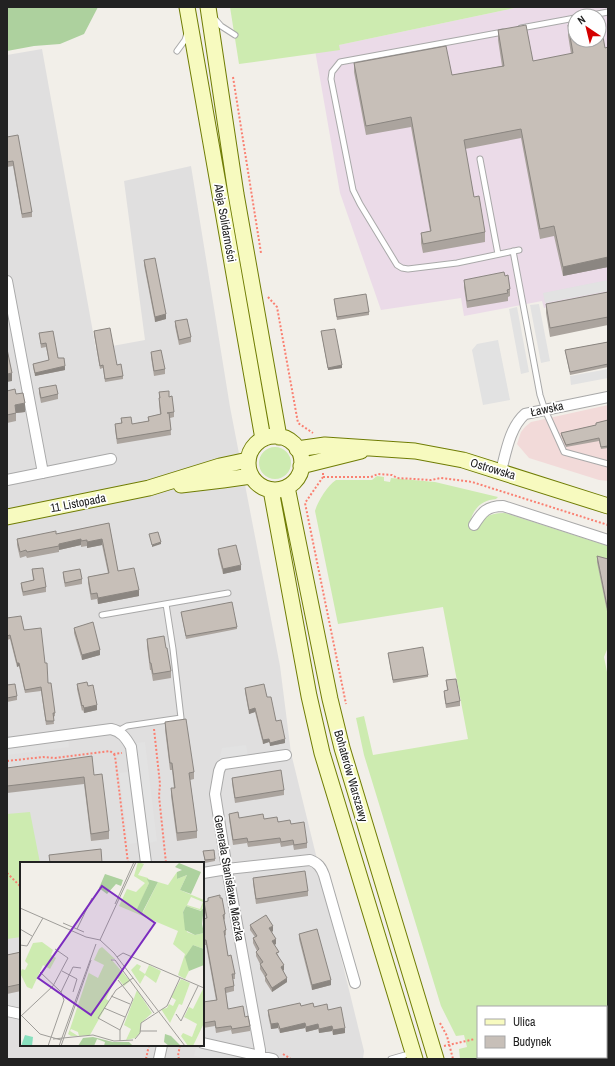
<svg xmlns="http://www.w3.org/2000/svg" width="615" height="1066" viewBox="0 0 615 1066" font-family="'Archivo Narrow',sans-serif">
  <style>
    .residential { fill: #e0dfdf; fill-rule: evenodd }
    .commercial { fill: #f2dad9 }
    .industrial { fill: #ebdbe8; fill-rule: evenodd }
    .grass { fill: #cdebb0; fill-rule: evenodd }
    .forest { fill: #add19e }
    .parking { fill: #e2e2e2 }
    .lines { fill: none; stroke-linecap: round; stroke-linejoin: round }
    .lane-casing { stroke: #a9a9a9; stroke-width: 7 }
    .street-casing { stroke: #a9a9a9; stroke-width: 12 }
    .secondary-casing { stroke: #707d05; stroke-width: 17 }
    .path { stroke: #fa8072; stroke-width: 2; stroke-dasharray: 2 2; stroke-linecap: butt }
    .lane { stroke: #fff; stroke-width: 5 }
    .street { stroke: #fff; stroke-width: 10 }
    .secondary { stroke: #f7fabf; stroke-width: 15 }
    .wall { fill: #aba49e }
    .shaded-wall { fill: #8b8681 }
    .building { fill: #c7bfb8; stroke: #8b8681 }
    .labels { text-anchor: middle; stroke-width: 3.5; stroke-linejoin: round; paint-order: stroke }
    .street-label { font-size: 12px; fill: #222; stroke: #fff }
    .inset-road { fill: none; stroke: #9f9d99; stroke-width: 1 }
    .view { fill: #7b2cbf; fill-opacity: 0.15; stroke: #7b2cbf; stroke-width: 2 }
    .inset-edge { fill: none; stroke: #222; stroke-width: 2 }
  </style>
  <rect width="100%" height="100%" fill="#f2efe9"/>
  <path class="residential" d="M42,49L96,349L145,340L124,181L191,166L230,407L280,666L291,753L364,1051L363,1059H7V55ZM21,863H203V1045H21Z"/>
  <path class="commercial" d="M608,405V481L599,480L529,458L517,444L521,432L525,427L531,422Z"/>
  <path class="industrial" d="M519,7H608V296L544,308L542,301L464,316L461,298L381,310L340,193L315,50ZM575,16H599V40H575Z"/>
  <path class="grass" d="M230,7H519L339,45L340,50L239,64Z
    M259 463a16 16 0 1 1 32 0a16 16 0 1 1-32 0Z
    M377,476L384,477V481L390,482L391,478L435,482L498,497L496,499C482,500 472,509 470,524C482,519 492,512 505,513L608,546V647L604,657L608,677V1059H460L459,1049L467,1047L464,1035L456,1036L441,1006L364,755L356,718L364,716L373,755L468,739L443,607L338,624L315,511C318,501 327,486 336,480H372ZM478,1007H606V1057H478Z
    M30,812L40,863H21V937L7,939V814Z"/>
  <path class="forest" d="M7,7H98L84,34L60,44L34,46L7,51Z"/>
  <path class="parking" d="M608,280V291L545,303L543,293Z
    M539,304L550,361L541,363L530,305Z
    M517,307L529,372L521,374L509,309Z
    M498,340L510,400L483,405L472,350L477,344Z
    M608,369V378L571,385L570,376Z
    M68,739L69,747L7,755V748Z
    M145,742L157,841L149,843L136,743Z
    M246,745L248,757L219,761L222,748Z
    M128,772L137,843L128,844L119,773Z
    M196,1048L251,1059H210L194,1056Z"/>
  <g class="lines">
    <defs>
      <path id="lane" d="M587,16L608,12
        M214,18L221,26L235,35
        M521,28L575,18
        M503,32L340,62L332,72L331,79L353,190L360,204L397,265L402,268L408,269L457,263L519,250
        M177,51L185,40L187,33
        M480,159L498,254
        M513,251L540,395L545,410L564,452L608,464
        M102,615L228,593
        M118,731L127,726L181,718L173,649L166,604
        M391,1059L412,1053"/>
      <path id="street" d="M7,281L43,473
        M501,471C506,452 510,427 525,414L608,397
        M7,480L111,459
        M474,525C482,512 487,506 503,506L608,540
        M7,743L111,729C121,731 126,738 131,747L146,863
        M203,873L227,869L310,860C318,863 321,867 324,875L355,983
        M7,1011L21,1014
        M203,1043L273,1059
        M260,1055V1050L227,869L215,794L219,771L221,766L224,764L286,755
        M159,1059L162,1045"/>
      <path id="secondary" d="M187,7L263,439
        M208,7L236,194L279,437
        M248 463a27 27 0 1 1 54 0a27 27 0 1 1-54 0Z
        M297,449L325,445L415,451L463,460L608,506
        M301,466L361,451
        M181,485L223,480L251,476
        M287,487L330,699L342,748L436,1059
        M271,490L309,696L322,753L415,1059
        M7,517L149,488L220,466L248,460"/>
    </defs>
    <use href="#lane" class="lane-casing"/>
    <use href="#street" class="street-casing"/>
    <use href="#secondary" class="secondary-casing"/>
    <path class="path" d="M233,77L261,253
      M268,297L277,307L298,423L313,433
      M323,473V477L305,503L346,704
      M323,477H371L378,474L392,475L397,478L431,480L441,478L472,482L608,525
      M154,729L160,784L159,796L166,863
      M114,754L115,756L128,863
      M7,761L43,757L55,758L110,751L114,754L122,753
      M7,873L21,887
      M440,1023L447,1036L453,1059
      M444,1046L475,1039
      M283,1054L291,1059
      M146,1059L149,1045
      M179,1059L178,1056L180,1045
      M191,1059H194"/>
    <use href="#lane" class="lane"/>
    <use href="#street" class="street"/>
    <use href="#secondary" class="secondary"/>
  </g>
  <path class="wall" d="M568,25L605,48L608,47V267L563,276L554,236L540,239L521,138L465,149L474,197L485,232V242L423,253L421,243V233L430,231L411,127L366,135L354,72V63L452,75L502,66L498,40V30L533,61L571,54L568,35Z
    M7,137L32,212V217L22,218L13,166L7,167Z
    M144,260L166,319L155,322L144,265Z
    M505,276L510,289V296L508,297V301L467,308L464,287V280Z
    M608,292V325L550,337L546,313V304Z
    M334,299L369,312V315L337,320Z
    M175,321L191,337V342L179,345L175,326Z
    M94,331L117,365L123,376V379L105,382L103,368L100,369L94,334Z
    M321,331L342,368L328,370Z
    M39,333L58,358L65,370L35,376L33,367V364L49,361L46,347L41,348Z
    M608,342V367L570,375L565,350Z
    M151,352L165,369V374L154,376L151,357Z
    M39,388L58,394V399L41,403L39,393Z
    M7,391L16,394L25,412L16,413V421L7,423Z
    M159,392L169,397L174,412V417L170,418L171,435L117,444L115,429V424L121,423V418L132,424L148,421V417L160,414L159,403Z
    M608,420V448L601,449L599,441L566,447L561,435V433L596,425V423Z
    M109,523L118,571L139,596L98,604L97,599L91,600L88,583V577L108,573L102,545L87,548V546L81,547V545L59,550V552L27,558L26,556L20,558L17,545V539L56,534Z
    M218,549L241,570L223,574L218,554Z
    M597,556L608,559V616L597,562Z
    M32,569L46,587V592L23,596L21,587V583L33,580Z
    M63,572L82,579V584L65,587L63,576Z
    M181,612L237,627V629L186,639Z
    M7,618L24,630L45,663L48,683L55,713V716L53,717L54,724L46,725L41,691L25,693L19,666L17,667L10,639L7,640Z
    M74,628L100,655L82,660L74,633Z
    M147,639L171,671V678L153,681L151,670H150L147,646Z
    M388,653L428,675V677L393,683Z
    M446,680L460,701V706L446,708L444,695V691L447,690Z
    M77,684L88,686L97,710L84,713L83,710L82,711L77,689Z
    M7,685L17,696V700L7,702Z
    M245,688L267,697L285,743L270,746L269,742L263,744L255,712L249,714L245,692Z
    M165,722L194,772V779L190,780L197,831V838L177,841L171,796V788H174L172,770H170L165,730Z
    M7,768L94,775L109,831V839L91,841L84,784L7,793Z
    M232,778L284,790V795L235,803L232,783Z
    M229,814L239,818L264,819L291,824L307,843V848L294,850L293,845L281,847L280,843L248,847L247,843L233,845L229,819Z
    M203,851L215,859V861L205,863Z
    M253,878L308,891V896L256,904L253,883Z
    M208,898H220L225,914V919L224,920L226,930V935L224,936L228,956L235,974V979H233L234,986V991L226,993L228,1009L245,1017L250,1026V1031L232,1034L231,1030L216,1033L215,1026L203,1028V1002L216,1000L206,945H203V919L206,918L204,907V902L208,901Z
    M250,925L273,931L272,932L276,944L274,945L284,970H283L287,982L272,992L265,981V977L260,969V964L256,956V952L257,951L253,943V938L255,937L250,930Z
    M299,934L331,985L312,990L299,939Z
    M21,952V991L7,994V955Z
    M301,1006L314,1007L328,1010L345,1033L333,1035L332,1031L319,1033L318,1029L306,1032L305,1028L280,1033L278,1028L271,1029L268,1015V1010Z"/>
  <path class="shaded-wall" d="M608,257V267L563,276V267Z
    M166,314V319L155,322V317Z
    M342,365V368L328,370V368Z
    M65,366V370L35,376V373Z
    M12,373V381L7,382V374Z
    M25,403V412L16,413L15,405Z
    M81,539V545L59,550V544Z
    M102,539V545L87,548V542Z
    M161,542V544L152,547V545Z
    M241,565V570L223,574V569Z
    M139,590V596L98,604V598Z
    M100,650V655L82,660V655Z
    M17,663H19V666L17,667Z
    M97,705V710L84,713V708Z
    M255,708V712L249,714V710Z
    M269,739V742L263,744V740Z
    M285,739V743L270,746V743Z
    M273,926V931L269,933V928Z
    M276,939V944L272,946V941Z
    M284,965V970L281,972V967Z
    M287,978V982L272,992V988Z
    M331,980V985L312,990V985Z
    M278,1023V1028L271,1029V1024Z
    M305,1023V1028L280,1033V1029Z
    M318,1024V1029L306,1032V1027Z
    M332,1026V1031L319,1033V1029Z
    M345,1028V1033L333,1035V1030Z"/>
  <path class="building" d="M599,20H600L605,48L608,47V257L563,267L554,226L540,229L521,129L464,140L474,197L479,196L485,232L423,244L421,233L431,231L411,117L366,126L354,63L446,46L452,75L504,66L498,30L526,25L533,61L573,53L568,25L575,24V40H599Z
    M18,135L32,212L22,214L13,161L7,162V137Z
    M155,258L166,314L155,317L144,260Z
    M504,272L505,276L508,275L510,289L507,290L508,293L467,301L464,280Z
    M608,292V317L550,328L546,304Z
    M366,294L369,312L337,317L334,299Z
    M187,319L191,337L179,340L175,321Z
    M110,328L117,365L121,364L123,376L105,379L103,365L100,366L94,331Z
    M335,329L342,365L328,368L321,331Z
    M53,331L58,358H64L65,366L35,373L33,364L49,360L46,343L41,344L39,333Z
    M608,342V364L570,372L565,350Z
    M7,349L12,373L7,374Z
    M161,350L165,369L154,371L151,352Z
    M56,385L58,394L41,398L39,388Z
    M15,389L16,394L23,393L25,403L15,405L16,413L7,415V391Z
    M169,391V397L172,396L174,412L167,413H169L171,430L117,439L115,424L122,423L121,418L131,417L132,424L149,421L148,417L161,414L159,398H160L159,392Z
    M608,420V446L601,447L599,438L566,445L561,433L596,425V423Z
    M109,523L118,571L134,568L139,590L98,598L97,593L91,594L88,577L109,573L102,539L87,542V540L81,541V539L59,544V546L27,552L26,550L20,552L17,539L56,531V534Z
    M158,532L161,542L152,545L149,534Z
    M236,545L241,565L223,569L218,549Z
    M597,556L608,559V611Z
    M43,568L46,587L23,592L21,583L34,580L32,569Z
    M80,569L82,579L65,583L63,572Z
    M232,602L237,627L186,636L181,612Z
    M21,616L24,630L41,628L45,663H47L48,683H51L55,713H53L54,721H46L41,687L25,690L19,663H17L10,635L7,636V618Z
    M93,622L100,650L82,655L74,628Z
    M164,636L166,648H167L171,671L153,674L151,663H150L147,639Z
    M423,647L428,675L393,680L388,653Z
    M456,679L460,701L446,704L444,691L448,690L446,680Z
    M87,682L88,686L93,685L97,705L84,708L83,705L82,706L77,684Z
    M15,684L17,696L7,698V685Z
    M264,684L267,697H271L276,721L281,720L285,739L270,743L269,739L263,740L255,708L249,710L245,688Z
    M186,719L194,772L189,773L197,831L177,833L171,788H175L172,763H170L165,722Z
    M92,756L94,775L102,774L109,831L91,834L84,777L7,786V768Z
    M281,770L284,790L235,798L232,778Z
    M238,812L239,818L263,814L264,819L277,817L278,822L290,820L291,824L304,822L307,843L294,845L293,840L281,842L280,838L248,842L247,838L233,840L229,814Z
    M101,849L102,863H50L49,855Z
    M214,850L215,859L205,860L203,851Z
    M305,871L308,891L256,899L253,878Z
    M220,895V898H222L225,914L223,915L226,930L224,931L228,956L231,955L235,974H232L234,986L225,988L228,1009L243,1006L245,1017L248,1016L250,1026L232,1029L231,1026L216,1028L215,1021L203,1023V1002L217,1000L206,940H203V927L204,926L203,919L207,918L204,902L208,901V898Z
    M266,915L273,926L269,928L276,939L272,941L279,952L276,953L284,965L281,967L287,978L272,988L265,976L267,975L260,964L263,962L256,952L259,949L253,938L257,936L250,925Z
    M317,929L331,980L312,985L299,934Z
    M21,952V984L7,987V955Z
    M300,1003L301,1006L313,1003L314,1007L327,1004L328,1010L341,1007L345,1028L333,1030L332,1026L319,1029L318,1024L306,1027L305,1023L280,1029L278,1023L271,1024L268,1010Z"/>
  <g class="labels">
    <g class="street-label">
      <text transform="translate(225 223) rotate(80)" y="4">Aleja Solidarności</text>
      <text transform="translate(547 409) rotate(-12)" y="4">Ławska</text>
      <text transform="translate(493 469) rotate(17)" y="4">Ostrowska</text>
      <text transform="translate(78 503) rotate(-11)" y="4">11 Listopada</text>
      <text transform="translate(351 776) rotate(74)" y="4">Bohaterów Warszawy</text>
      <text transform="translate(229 878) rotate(80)" y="4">Generała Stanisława Maczka</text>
    </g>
  </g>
  <g transform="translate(20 862)">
    <rect width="184" height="184" fill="#f2efe9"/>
    <path d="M118,0L124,2L118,13L128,16L129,21L117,49L123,50L138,20L148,23L157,10V17L167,13L160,28L184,38L182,49L166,44L163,50L167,70L175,73L184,71V87L173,83L169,109L165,117L158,113L165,92L153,82L158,69L99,44L107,27L116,30L125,21L114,14ZM171,35L183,40L180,47L167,43ZM22,80L33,88L31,93L36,96L30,107L23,103L12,127L7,125L0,111L2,107L5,108L8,102L5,99L13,81ZM82,85L95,97H91L110,119L104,124L97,115L95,117L86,137L89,139L70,173L59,174L58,170L51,167L50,169L58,174H51L48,172L50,167L70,107L69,111L78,116L84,103L74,98L79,87ZM117,102L121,104L119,108L125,112L129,103L141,109L136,121L125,113L120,122L111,108ZM161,117L170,121L162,143L159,142L150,161L141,147L147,146L149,142L153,144L156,138L151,135ZM183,127L184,161L173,184H168L161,174L163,171L172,175L177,162L164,155L169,145L173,147ZM117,128L132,151L121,161L120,171L115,176L106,178L111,167L104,163Z" fill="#cdebb0" fill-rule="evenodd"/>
    <path d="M159,1L181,10L171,32L160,28L167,13L157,17V10L162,8L155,5ZM85,12L103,18L101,24L96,22L87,32L79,26ZM127,17L138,20L122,51L117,47L129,21ZM166,44L181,49L184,45L182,62L184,71L175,73L165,68L163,50ZM173,83L184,87V103L169,109L165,95ZM145,172L151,174L161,184H149L144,180ZM73,175L93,180H109L113,184H84L85,180L77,177L74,184H58L63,176Z" fill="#add19e"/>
    <path d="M5,173L13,175L12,184H1Z" fill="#88e0be"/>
    <path class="inset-road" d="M95,42L114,0M0,46L66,75L80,78L94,91L165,184M43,61L64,70M0,67L12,74M57,67L72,36M80,78L116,0M0,83L7,84L23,56M97,95L103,91L184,126M91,98H95L134,151M42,109L57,117L53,130M20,110L41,130L44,138L28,184M98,118L113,137L100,168V179M41,130L53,105L61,106M91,134L110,142M84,146L105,155M0,152L20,172L41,178M156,152L161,159L178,124M0,155L33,124L48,96L35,87M100,168L78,156L96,128L113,116M120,169H137M33,177L73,173L94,179L113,178M115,177L120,171L121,161L147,144L160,116M39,184L76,82M41,184L71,98"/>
    <path class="view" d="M82,24L135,61L71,153L18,116Z"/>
    <rect width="184" height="184" class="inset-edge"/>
  </g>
  <rect width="615" height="1066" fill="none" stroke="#222222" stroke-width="16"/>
  <rect x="477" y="1006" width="130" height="52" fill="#ffffff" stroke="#a7a7a7"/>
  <rect x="485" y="1019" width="20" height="6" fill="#f7fabf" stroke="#a7a7a7"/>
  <text x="513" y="1026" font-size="12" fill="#222222">Ulica</text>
  <rect x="485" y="1036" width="20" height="12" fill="#c7bfb8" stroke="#a7a7a7"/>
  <text x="513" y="1046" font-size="12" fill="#222222">Budynek</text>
  <g transform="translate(587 28) rotate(325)"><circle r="19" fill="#ffffff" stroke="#a7a7a7"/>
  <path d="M0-3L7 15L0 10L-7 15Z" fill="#d40000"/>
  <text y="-6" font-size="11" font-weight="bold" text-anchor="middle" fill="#222222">N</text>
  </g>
</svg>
